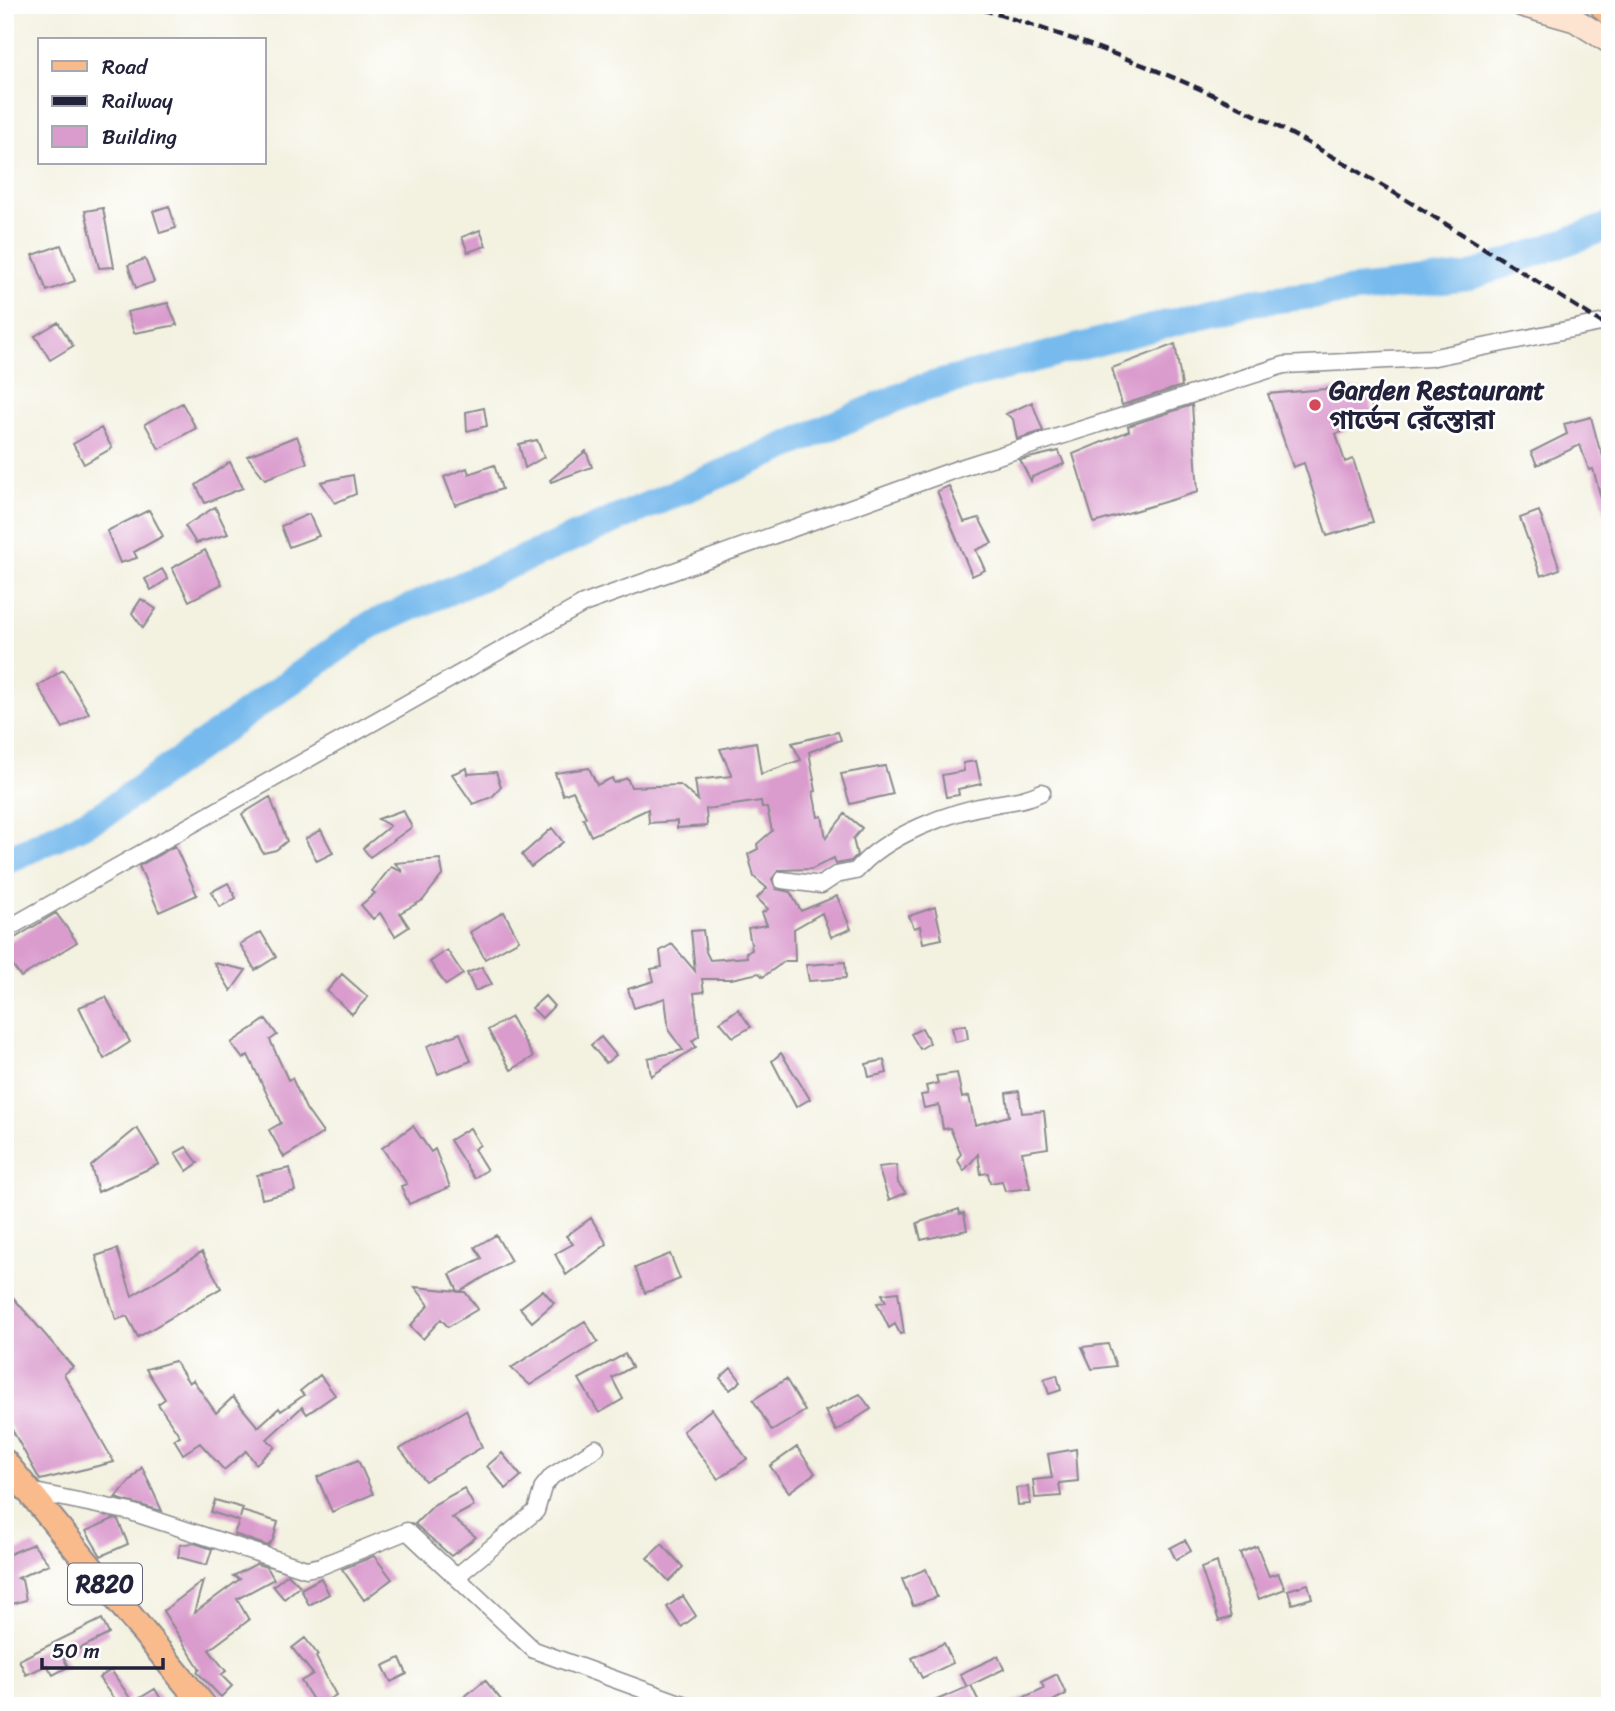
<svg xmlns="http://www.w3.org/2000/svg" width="1615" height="1711" viewBox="0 0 1615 1711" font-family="Sriracha,'Noto Sans Bengali',sans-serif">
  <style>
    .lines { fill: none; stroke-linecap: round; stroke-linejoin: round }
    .river { stroke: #77baed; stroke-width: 28 }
    .building { fill: #da9bcd }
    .street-casing { stroke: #8a8a8e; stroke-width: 19 }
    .secondary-casing { stroke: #8a8a8e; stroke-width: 26 }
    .primary-casing { stroke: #8a8a8e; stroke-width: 28 }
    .highway-casing { stroke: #8a8a8e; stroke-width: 33 }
    .street { stroke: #fff; stroke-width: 16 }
    .secondary { stroke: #fde4d1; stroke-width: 23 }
    .primary { stroke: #fabb8c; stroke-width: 24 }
    .highway { stroke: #fabb8c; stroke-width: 30 }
    .rail { stroke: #22223b; stroke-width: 4.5; stroke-dasharray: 10 5; stroke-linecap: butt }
    .poi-dot { fill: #d1495b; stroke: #fff; stroke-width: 2.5 }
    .labels { text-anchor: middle; stroke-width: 5; stroke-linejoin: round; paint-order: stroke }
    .shield { fill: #fff; stroke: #646476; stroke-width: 2 }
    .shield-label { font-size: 24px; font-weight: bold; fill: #22223b }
    .poi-label { font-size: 26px; font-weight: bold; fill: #22223b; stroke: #fff; text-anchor: start }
  </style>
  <rect width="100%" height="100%" fill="#fff"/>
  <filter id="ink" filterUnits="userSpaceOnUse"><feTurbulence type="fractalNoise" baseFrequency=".0143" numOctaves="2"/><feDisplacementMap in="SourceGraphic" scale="14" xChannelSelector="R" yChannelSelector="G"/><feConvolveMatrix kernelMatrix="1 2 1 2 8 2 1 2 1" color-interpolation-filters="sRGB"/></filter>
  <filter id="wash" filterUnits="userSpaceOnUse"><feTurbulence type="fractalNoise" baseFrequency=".00686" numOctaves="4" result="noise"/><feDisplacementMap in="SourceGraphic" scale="28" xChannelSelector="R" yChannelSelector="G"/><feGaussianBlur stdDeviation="1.57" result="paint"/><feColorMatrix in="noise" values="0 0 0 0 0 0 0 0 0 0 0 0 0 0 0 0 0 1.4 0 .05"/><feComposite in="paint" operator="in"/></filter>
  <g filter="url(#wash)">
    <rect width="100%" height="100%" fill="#f3f1e0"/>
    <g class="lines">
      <path class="river" d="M5,861L104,814L370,625L918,389L1251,302L1468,277L1610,226"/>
    </g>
    <g id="blocks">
      <path class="building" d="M169,206L176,228L160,233L153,211Z
        M103,208L114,267L99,268L85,211Z
        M480,230L486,246L468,252L462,237Z
        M61,245L75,281L47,291L33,255Z
        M145,259L154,282L136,288L128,265Z
        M168,303L177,325L134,333L127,312Z
        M58,322L73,346L50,360L35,336Z
        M1175,344L1182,386L1122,405L1112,368Z
        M1337,388L1370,391L1374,421L1336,434L1345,462L1353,459L1373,522L1327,536L1304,463L1293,467L1268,394Z
        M1032,402L1043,431L1017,439L1013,419L1006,414Z
        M182,403L196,428L159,449L145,424Z
        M1192,405L1198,492L1094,523L1073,454L1129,431L1128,426Z
        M484,408L487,426L467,431L466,412Z
        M1591,417L1599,447L1610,471V515L1606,516L1593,469L1589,470L1580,445L1537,465L1531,452L1567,434L1564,424Z
        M101,428L112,448L84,464L73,444Z
        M297,436L307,463L265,479L247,456Z
        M537,440L544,457L525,468L519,444Z
        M586,451L592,467L551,482L550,480Z
        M1059,451L1064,464L1032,477L1031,481L1020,460Z
        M230,462L243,488L205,503L196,485Z
        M494,465L502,489L455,505L444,477L467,468L469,474Z
        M353,475L356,494L335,503L321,482Z
        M949,486L964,522L979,518L992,543L976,550L985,570L972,576L937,491Z
        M215,507L228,534L196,543L185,526Z
        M149,510L163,536L134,552L137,558L120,563L107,531Z
        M1539,511L1560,569L1541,576L1520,518Z
        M309,514L319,536L289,547L281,526Z
        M205,550L222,584L189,601L172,568Z
        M162,569L168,579L151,590L145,579Z
        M141,599L156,609L143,628L132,613Z
        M63,670L89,713L63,728L38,686Z
        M838,732L841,740L809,752L816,791L813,792L818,817L822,816L826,838L845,814L862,828L853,839L857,855L851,861L836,864L834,858L812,869L779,870L772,879L776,889L790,892L801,911L837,896L851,929L831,937L822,913L794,929L795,961H785L763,977L759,973L731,979H702L704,992L694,993L699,1036L692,1041L696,1047L651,1076L648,1058L683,1050L669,1031L665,998L634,1008L628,989L654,981L651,969L662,967L660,951L672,944L695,971L691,931L703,930L706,952L710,960L747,957L746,952L752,950L748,928L767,925L762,913L768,909L757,898L767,888L754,877L748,854L758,849L757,844L772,831L767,808H762L761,801L706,809L707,826L677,828V821L649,823L648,809L591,836L583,818L586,817L573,791L563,795L555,773L589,768L597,785L612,778L614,783L627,778L631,787L680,785L698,800L695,780L732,776L720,749L756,742L761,774L801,760L792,743Z
        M976,761L981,784L958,789L959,795L946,797L942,775L964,771L963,763Z
        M885,766L893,794L850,804L841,774Z
        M467,768L468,774L496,772L501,787L492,797L473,804L452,774Z
        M270,797L287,841L276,850L263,853L242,814Z
        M403,810L412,827L370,857L363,848L390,826L378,819Z
        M552,828L563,842L531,867L522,855Z
        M321,830L333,853L317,861L305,839Z
        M175,846L197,895L159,912L139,866Z
        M440,859L443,874L423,900L400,913L409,927L395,936L380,913L373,919L361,905L375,893L372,891L391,867L403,872L395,863Z
        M228,883L236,898L220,907L211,892Z
        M935,907L942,939L923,943L920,926L914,928L909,916Z
        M504,912L519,940L485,959L470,932Z
        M56,913L77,942L21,977L12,965L5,971V944Z
        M261,932L276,957L255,970L240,944Z
        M447,950L463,974L446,985L430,962Z
        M845,962L846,978L809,981L806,965Z
        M214,963L246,970L231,991Z
        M482,967L492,984L475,991L467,973Z
        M342,974L368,997L352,1014L327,991Z
        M545,996L554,1006L542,1018L532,1008Z
        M106,997L130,1042L104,1059L79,1007Z
        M738,1009L751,1027L733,1037L720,1022Z
        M511,1017L533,1057L511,1070L488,1030Z
        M266,1019L277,1035L270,1040L288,1080L292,1078L306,1109L323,1133L284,1157L269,1130L281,1123L248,1055L243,1059L231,1043Z
        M966,1025L968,1039L955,1042L952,1027Z
        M922,1028L930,1043L920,1049L911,1034Z
        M460,1033L471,1061L438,1074L427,1046Z
        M601,1037L616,1055L606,1063L591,1045Z
        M781,1053L810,1099L796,1107L772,1061Z
        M884,1060L887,1073L869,1077L866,1064Z
        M957,1073L962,1098L969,1096L975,1125L1009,1116L1006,1093L1019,1091L1022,1113L1044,1111L1048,1148L1022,1152L1030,1188L1005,1191L1002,1181L990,1183L988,1173L981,1174L978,1154L964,1171L957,1159L961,1154L950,1128L943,1129L939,1105L924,1108L921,1095L928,1094L926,1086L938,1083L936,1076Z
        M413,1126L431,1152L435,1149L450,1187L409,1204L401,1186L407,1184L382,1148Z
        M137,1128L159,1164L98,1192L91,1166Z
        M470,1128L480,1145L474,1149L487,1170L474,1178L450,1140Z
        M186,1147L198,1163L187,1171L175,1153Z
        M896,1165L898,1183L906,1193L889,1200L878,1167Z
        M290,1168L295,1191L262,1199L257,1175Z
        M959,1209L960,1214L964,1213L967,1230L921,1240L917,1223Z
        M591,1218L607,1244L566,1275L555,1254L573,1244L566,1236Z
        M496,1235L511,1261L459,1292H465L478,1309L448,1327L441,1319L423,1339L410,1326L429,1305L415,1287L458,1291L450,1274L482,1258L475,1247Z
        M117,1249L132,1296L202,1252L221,1288L138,1337L127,1316L116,1320L96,1256Z
        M670,1254L680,1279L645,1293L635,1268Z
        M5,1288L73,1367L64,1374L114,1462L40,1480L5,1417Z
        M543,1290L554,1303L532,1322L520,1308Z
        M898,1292L904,1333L900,1334L895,1324L889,1328L877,1303L886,1302L882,1294Z
        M585,1321L598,1342L530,1385L511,1368Z
        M1108,1344L1116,1366L1092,1369L1082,1347Z
        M625,1354L632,1367L612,1378L623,1399L599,1413L579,1379Z
        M175,1361L189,1383L193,1380L216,1413L233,1397L258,1427L279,1408L281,1411L304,1395L300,1391L320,1375L335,1395L307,1414L302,1407L267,1439L275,1447L256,1464L246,1451L224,1470L200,1443L183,1454L174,1439L180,1436L158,1404L165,1399L146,1369Z
        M731,1368L741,1381L730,1390L720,1378Z
        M1057,1375L1061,1390L1049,1394L1044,1379Z
        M786,1379L805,1411L772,1431L753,1400Z
        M860,1394L871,1409L836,1431L825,1411Z
        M712,1409L747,1459L718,1479L683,1431Z
        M466,1410L482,1447L425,1481L400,1449Z
        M797,1447L815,1473L789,1492L770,1466Z
        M1076,1449L1078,1481L1059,1483L1061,1496L1035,1498L1033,1480L1052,1478L1048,1454Z
        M502,1453L521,1476L506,1489L487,1466Z
        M358,1460L373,1494L332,1512L317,1477Z
        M142,1467L162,1511L115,1498Z
        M1028,1487L1030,1504L1018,1505L1016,1488Z
        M464,1488L474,1506L452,1518L476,1537L451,1556L415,1524L435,1504Z
        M215,1500L243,1508L240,1518L242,1511L278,1522L273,1540L268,1546L234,1534L239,1521L211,1512Z
        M113,1519L118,1520L128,1544L101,1556L86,1531Z
        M1185,1540L1191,1551L1176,1560L1170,1548Z
        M194,1543L212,1549L207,1565L178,1557L180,1545Z
        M33,1544L49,1564L18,1578L22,1580L26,1600L5,1606V1556Z
        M662,1544L683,1567L669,1581L647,1558Z
        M1257,1546L1269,1576L1278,1573L1285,1589L1259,1599L1240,1553Z
        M374,1556L392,1579L364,1600L342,1569Z
        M1217,1562L1231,1617L1219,1621L1201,1568Z
        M256,1564L267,1567L274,1579L237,1599L249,1620L209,1650L226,1671L221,1675L232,1686L221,1697L197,1672L200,1669L163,1611L203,1581L194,1613L240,1579L233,1576Z
        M926,1569L937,1597L913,1606L902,1579Z
        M288,1574L300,1586L284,1599L273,1586Z
        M321,1578L329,1594L309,1605L301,1589Z
        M1308,1584L1312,1598L1292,1604L1288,1590Z
        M683,1596L696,1616L681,1627L667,1607Z
        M102,1619L109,1634L63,1657L68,1667L53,1675L47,1665L26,1675L19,1660Z
        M305,1638L318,1655L316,1657L336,1695L317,1706L301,1681L313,1674L292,1648Z
        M944,1643L953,1663L922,1678L912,1658Z
        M998,1656L1004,1669L967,1687L960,1674Z
        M400,1658L407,1674L391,1682L383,1666Z
        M111,1670L130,1698L119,1706L99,1678Z
        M1057,1674L1066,1694L1043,1706H1005L1044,1688L1041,1682Z
        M485,1680L506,1706H453Z
        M971,1685L981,1706H923L967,1687Z
        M155,1689L165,1706H127Z"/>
    </g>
  </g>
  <g filter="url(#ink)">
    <use href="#blocks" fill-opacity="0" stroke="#8a8a8e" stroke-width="2"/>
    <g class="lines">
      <defs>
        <path id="street" d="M782,880L821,885L836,875L856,871C884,836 951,811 995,804C1013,801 1026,800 1042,792
          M5,930L583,604L960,468L1284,365L1430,358L1610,321
          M30,1491L131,1512L306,1569L321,1566L407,1531L534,1650L688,1706
          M457,1576L536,1511L543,1487L552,1476L596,1448"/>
        <path id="secondary" d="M1522,5L1575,20L1610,42"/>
        <path id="primary" d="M5,1462L204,1706"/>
        <path id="highway" d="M1605,5L1610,10"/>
      </defs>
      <use href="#street" class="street-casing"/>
      <use href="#secondary" class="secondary-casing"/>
      <use href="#primary" class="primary-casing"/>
      <use href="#highway" class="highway-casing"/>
      <use href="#street" class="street"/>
      <use href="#secondary" class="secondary"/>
      <use href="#primary" class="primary"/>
      <use href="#highway" class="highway"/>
      <path class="rail" d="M968,5C1071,36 1174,73 1269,122C1387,184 1498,257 1610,328"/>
    </g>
  </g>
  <circle class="poi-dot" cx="1315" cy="405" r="7"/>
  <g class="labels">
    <rect class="shield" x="68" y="1563.5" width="74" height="41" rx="5"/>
    <g class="shield-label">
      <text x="105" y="1592">R820</text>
    </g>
    <g class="poi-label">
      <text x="1329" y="399">Garden Restaurant<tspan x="1329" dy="30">গার্ডেন রেঁস্তোরা</tspan></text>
    </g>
  </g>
  <rect width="1615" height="1711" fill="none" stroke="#fff" stroke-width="28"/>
  <rect x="38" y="38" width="228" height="126" fill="#ffffff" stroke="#a7a7b1" stroke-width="2"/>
  <rect x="52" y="61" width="35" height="10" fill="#fabb8c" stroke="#a7a7b1" stroke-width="2"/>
  <text x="102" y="74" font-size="21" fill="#22223b">Road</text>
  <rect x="52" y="96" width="35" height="10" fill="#22223b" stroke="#a7a7b1" stroke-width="2"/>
  <text x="102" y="108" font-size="21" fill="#22223b">Railway</text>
  <rect x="52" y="126" width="35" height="21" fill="#da9bcd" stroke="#a7a7b1" stroke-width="2"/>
  <text x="102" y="144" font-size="21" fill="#22223b">Building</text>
  <path d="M42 1658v10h121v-10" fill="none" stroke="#22223b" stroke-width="3.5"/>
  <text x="52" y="1658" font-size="21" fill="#22223b" stroke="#ffffff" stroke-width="5" paint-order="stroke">50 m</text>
</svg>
